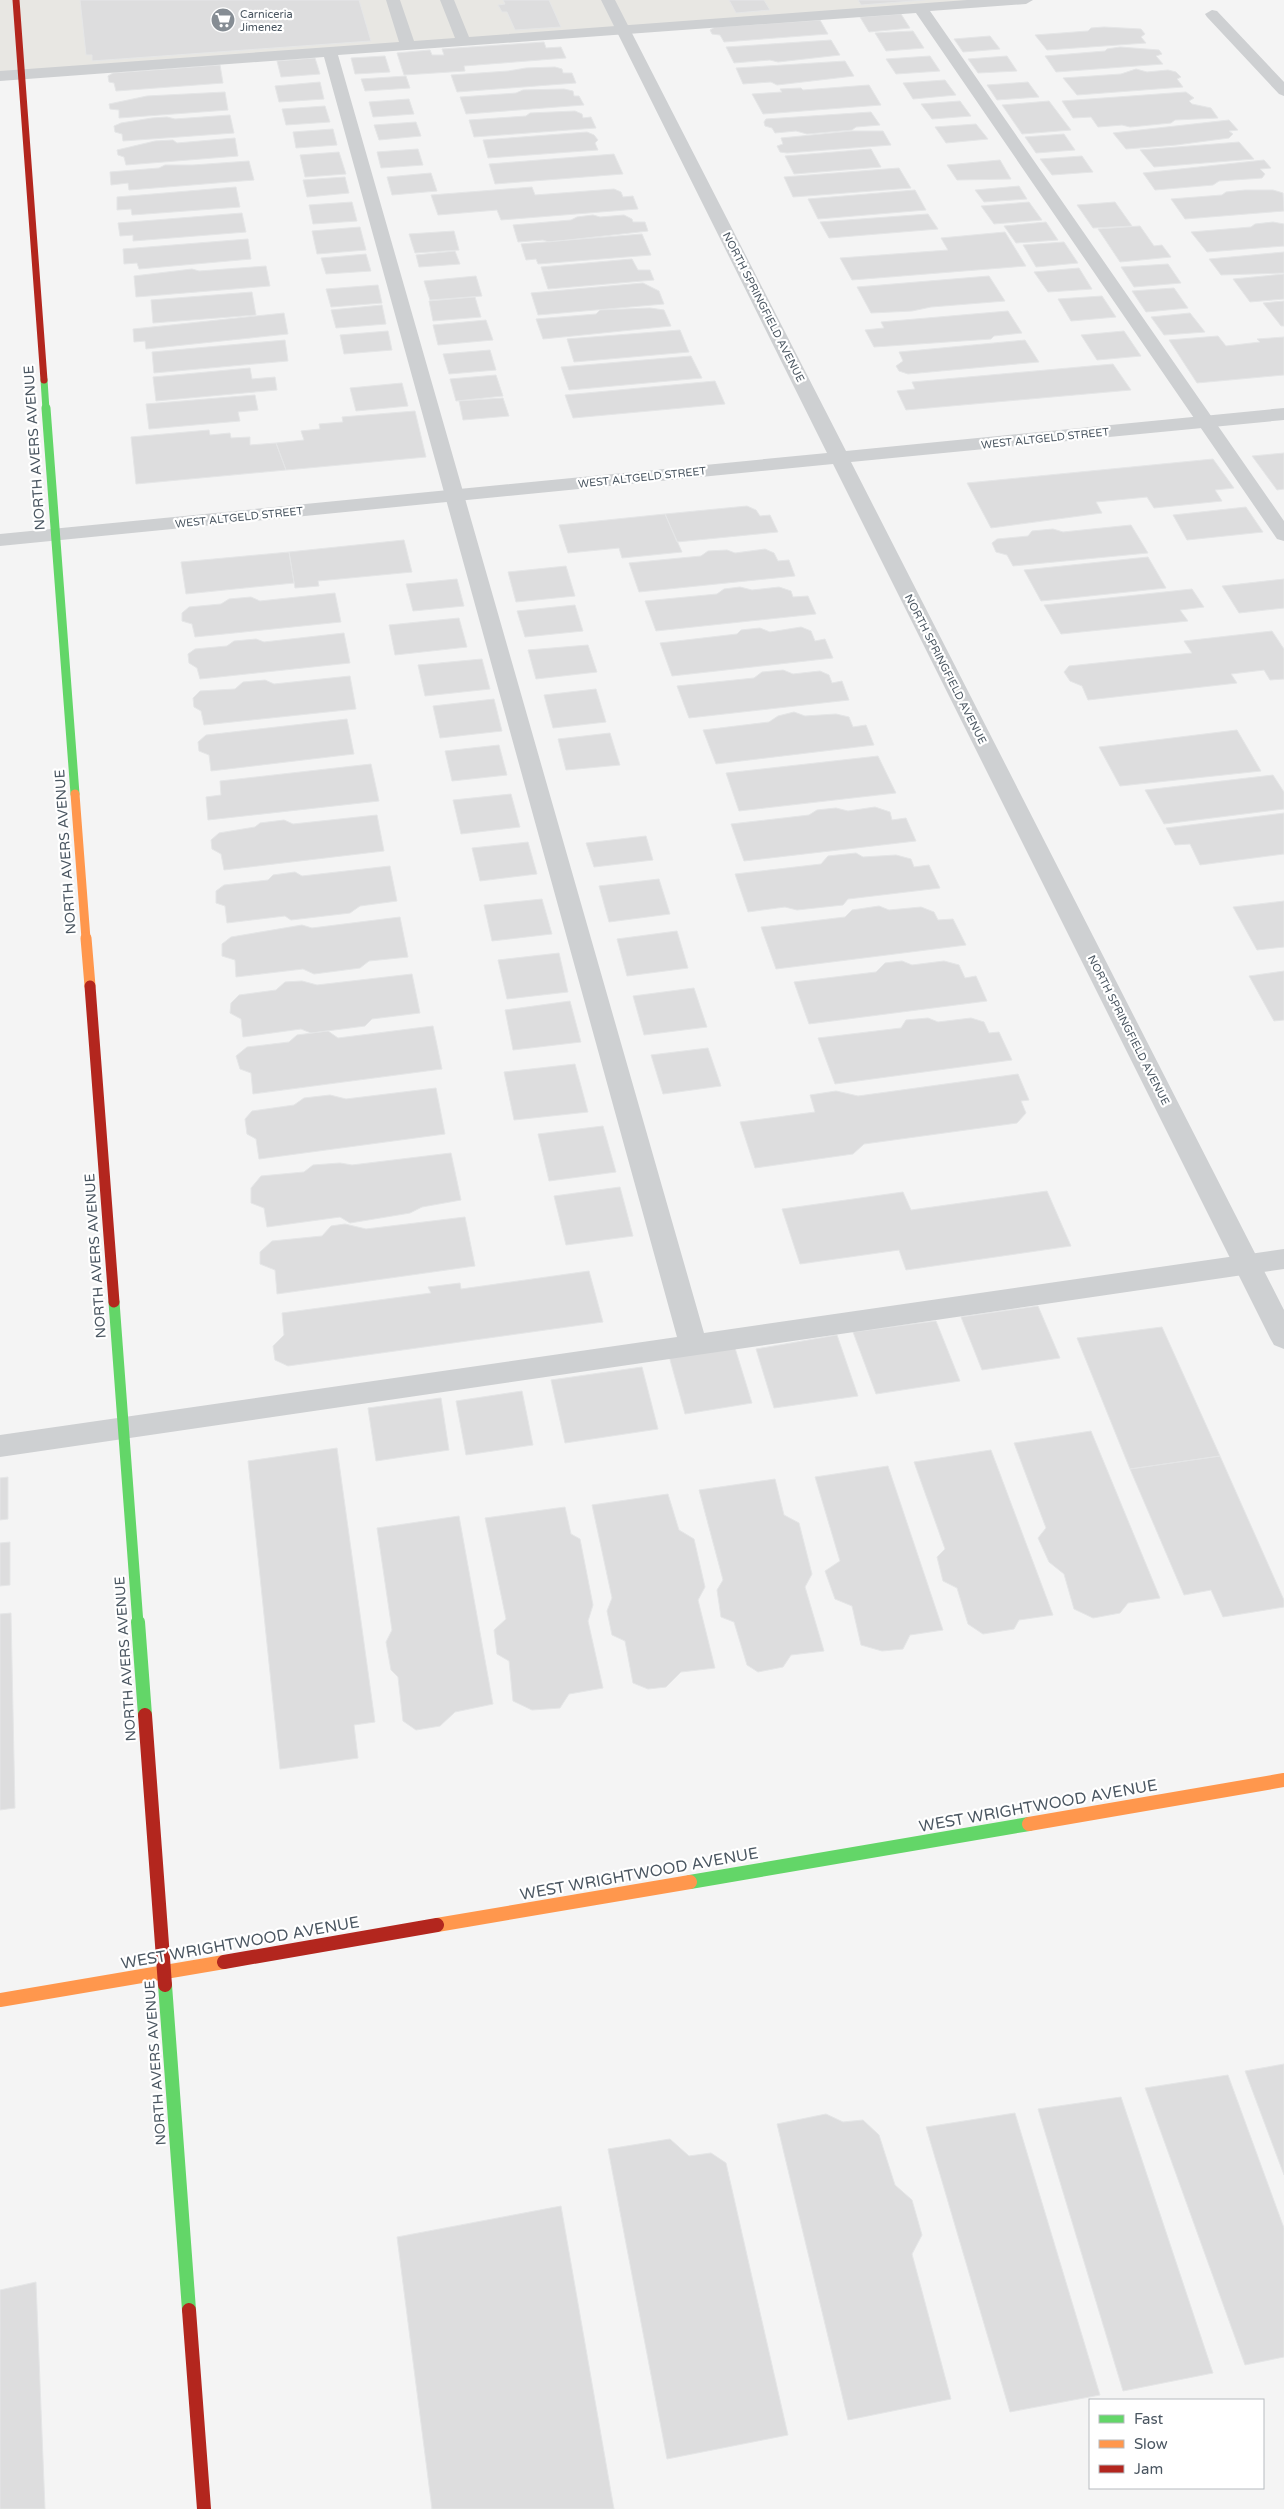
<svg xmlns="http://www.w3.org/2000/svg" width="1284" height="2509" viewBox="0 0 1284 2509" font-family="'Varela Round',sans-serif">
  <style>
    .commercial { fill: #e8e7e3 }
    .building { fill: #ddddde; stroke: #e5e6e7 }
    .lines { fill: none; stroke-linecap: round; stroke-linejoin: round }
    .lane { fill: #ced0d2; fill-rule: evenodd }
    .street { fill: #ced0d2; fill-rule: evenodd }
    .fast-far3 { stroke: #63d668; stroke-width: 7 }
    .fast-far2 { stroke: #63d668; stroke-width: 9 }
    .fast-far1 { stroke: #63d668; stroke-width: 11 }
    .fast { stroke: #63d668; stroke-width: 14 }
    .slow-far2 { stroke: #ff974d; stroke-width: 9 }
    .slow-far1 { stroke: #ff974d; stroke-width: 11 }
    .slow { stroke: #ff974d; stroke-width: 14 }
    .jam-far2 { stroke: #b3261e; stroke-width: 7 }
    .jam-far1 { stroke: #b3261e; stroke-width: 11 }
    .jam { stroke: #b3261e; stroke-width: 14 }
    .labels { text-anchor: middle; stroke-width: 4.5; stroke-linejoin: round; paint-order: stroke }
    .far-poi-label { font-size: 11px; fill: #4a5661; stroke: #fff; text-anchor: start }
    .far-street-label { font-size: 11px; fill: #4a5661; stroke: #fff }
    .street-label { font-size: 14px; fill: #4a5661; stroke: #fff }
    .near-street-label { font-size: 16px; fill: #4a5661; stroke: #fff }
  </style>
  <rect width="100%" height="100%" fill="#f4f4f4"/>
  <path class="commercial" d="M0,0H993L0,74Z"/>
  <path class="building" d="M80,0H359L371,41L92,61V55H86Z
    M503,0H549L561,27L515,30L507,12H502L498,5L505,4Z
    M729,0H764L770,10L736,13Z
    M858,0H925L861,5Z
    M901,14L910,28L869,32L860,17Z
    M820,20L828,34L724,42L720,35L712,34L710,30L715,27Z
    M1104,27L1141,29L1145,34L1141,37L1146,43L1047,50L1035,35L1088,31L1091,28Z
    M913,31L924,48L886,51L875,33Z
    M990,36L1000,49L963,52L954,39Z
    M831,40L840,55L778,62L770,60L734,63L726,47Z
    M544,42L546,48L561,47L566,58L464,66L465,71L404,75L397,53L430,50L432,55H444L442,49Z
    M1120,47L1159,50L1162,54L1156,56L1163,64L1056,72L1045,56L1105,51L1107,49Z
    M385,56L390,72L355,74L351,58Z
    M930,56L940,71L896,74L886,59Z
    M1007,56L1017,71L978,73L968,59Z
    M315,58L320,74L281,77L277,61Z
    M845,61L854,76L777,85L771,82L743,84L736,68Z
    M220,65L223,83L116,91L114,83L109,82L108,76L113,73Z
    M555,67L562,69L563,73H572L576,83L457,92L451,75L508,71L526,68Z
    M1136,69L1147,72L1168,70L1176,72L1181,77L1177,79L1183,87L1077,95L1063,78L1121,74Z
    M406,76L410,88L365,91L361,79Z
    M945,80L956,95L913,99L903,83Z
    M320,82L324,99L279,102L275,86Z
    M1028,82L1039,97L997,100L987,85Z
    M869,85L881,105L763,114L752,94L782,92L780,89L801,88L803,90Z
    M564,89L573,91L574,96H579L584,105L466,114L460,97L516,93L523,90Z
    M225,92L228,110L119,118V110L110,109L109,104L147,96Z
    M1186,92L1194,98L1189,101L1192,104L1211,108L1218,118L1175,120L1171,123L1130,127L1122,125L1098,127L1091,117L1073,118L1062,101Z
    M409,99L414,114L373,117L369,102Z
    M960,101L971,116L932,119L921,104Z
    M1049,101L1071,130L1022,134L1002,105Z
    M325,106L330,122L286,125L282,109Z
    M575,111L582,114L583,118L591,117L596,128L474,137L469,120L526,116L530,113Z
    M871,112L880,125L856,127L852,130L807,134L796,131L775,133L772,128L765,126L764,122L766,119Z
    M230,115L234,133L123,141L122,134L115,132L114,126L121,123L152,118L167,117L175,119Z
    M1229,120L1238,130L1229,131L1233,134L1229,138L1176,145L1126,149L1113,133Z
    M416,122L421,136L379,140L374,125Z
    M976,124L988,139L946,143L935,127Z
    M333,129L337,145L296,148L293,132Z
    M852,131H883L891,145L787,153L780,152L777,146L783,144L781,138Z
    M587,132L594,135L598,140L595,143L598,150L488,158L483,140Z
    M1064,134L1075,150L1036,153L1025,137Z
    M235,138L238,156L126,165L124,157L118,155L117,150L155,141L173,140L177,143Z
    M1239,142L1254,159L1154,167L1140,150Z
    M418,149L423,165L381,168L377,152Z
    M871,149L881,167L794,174L785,156Z
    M339,152L346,174L305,177L300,155Z
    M614,154L623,174L495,184L489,164Z
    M1082,156L1093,172L1052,175L1040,159Z
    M1000,160L1011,179L957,180L947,165Z
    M1264,160L1271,168L1260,169L1265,174L1262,178L1219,181L1213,185L1155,190L1143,173Z
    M249,161L254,180L129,190L128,183L111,185L110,172L159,168L165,165H193Z
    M899,168L911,188L793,197L784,177Z
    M431,173L437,191L392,195L387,177Z
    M345,177L349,193L307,197L303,180Z
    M1019,186L1027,199L984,202L975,190Z
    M236,187L240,207L132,215L131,209L117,210V197Z
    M532,187L535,195L614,189L621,192L623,197L633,196L638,209L501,220L497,210L438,215L431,195Z
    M915,190L926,210L818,219L808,199Z
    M1245,190H1273L1283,193L1284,211L1185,219L1171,199L1222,195L1226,192Z
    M352,202L357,221L313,224L309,205Z
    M1029,202L1042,220L994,224L981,206Z
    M1115,202L1132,226L1093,228L1077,205Z
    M242,213L246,232L133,241V235L120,236L118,223Z
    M928,214L938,229L829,238L820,222Z
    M593,215L600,217L624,215L632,219L633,222H645L648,231L549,242L543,240L518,242L513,225L571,220L577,217Z
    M1046,222L1058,240L1016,243L1004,226Z
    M1273,222L1284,224V246L1207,252L1191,232L1251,227L1255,224Z
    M1140,226L1154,246L1162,245L1171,257L1120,262L1098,229Z
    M360,227L366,250L317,254L312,231Z
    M454,231L459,250L415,253L409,234Z
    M1005,232L1026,266L852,280L840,258L948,250L941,238Z
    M642,234L651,255L538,264L536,259L526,260L521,244Z
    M248,239L251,259L139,269L137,263L124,264L123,249Z
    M1064,242L1078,263L1036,267L1023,245Z
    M455,251L460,264L419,267L416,255Z
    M1284,252V273L1221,275L1209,259Z
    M366,254L371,271L326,274L321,258Z
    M632,259L638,270H650L654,280L548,289L541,267Z
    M1168,264L1181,283L1134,287L1121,267Z
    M266,266L270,286L136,297L134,276L192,269L199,271Z
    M1079,268L1092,289L1048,292L1034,272Z
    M1284,274V299L1250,302L1233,279Z
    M476,276L482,296L430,300L424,281Z
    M989,276L1005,301L931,307L912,311L871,313L857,287Z
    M643,283L659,291L664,304L538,315L531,293Z
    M378,285L382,303L331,307L326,289Z
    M1174,288L1188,308L1146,312L1132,291Z
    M252,292L256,315L153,323L151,300Z
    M1102,296L1116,317L1071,321L1058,299Z
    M475,297L481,317L433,321L429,301Z
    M1284,301V326H1281L1263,303Z
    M382,305L386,324L336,328L331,310Z
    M650,308L664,310L671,326L543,339L536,319L596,314L600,310Z
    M1008,311L1022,333L994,336L991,339L874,347L865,330L884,328L881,322Z
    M284,313L288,334L146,349L145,341L134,342L133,329Z
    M1190,313L1205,332L1164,335L1151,317Z
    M486,320L493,340L438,345L433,325Z
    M680,330L689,352L574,362L567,339Z
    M388,331L392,350L344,354L340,335Z
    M1124,331L1141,356L1097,360L1081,335Z
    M1218,336L1226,346L1260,342L1257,339L1284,337V375L1197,383L1169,340Z
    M285,340L288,361L154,373L152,352Z
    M1025,340L1039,362L908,374L899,371L896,366L903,361L899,352Z
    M490,350L496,370L449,374L443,354Z
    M691,356L702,378L569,390L561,367Z
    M1113,364L1131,390L906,410L897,391L915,389L912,382Z
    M250,368L252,379L275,377L277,390L156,401L153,377Z
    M496,375L503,396L456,401L450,379Z
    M715,381L725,404L573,418L565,395Z
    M402,383L408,406L356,411L350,388Z
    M255,395L258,410L238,412L240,421L149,429L146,404Z
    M503,398L509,416L463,420L459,401Z
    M415,411L426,457L286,470L276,443L304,440L301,431L320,429L319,424L343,422L342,417Z
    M209,430L210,435L230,433L231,438L250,437V445L276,443L286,470L136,484L131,437Z
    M1284,453V489L1277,490L1252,456Z
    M1213,459L1234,488L1215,490L1222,501L1154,508L1147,497L1096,502L1102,513L991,528L967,483Z
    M747,506L756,510L760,516L770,515L778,532L677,542L665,514Z
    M1246,507L1263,532L1187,540L1173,515Z
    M665,514L682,552L622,558L619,548L568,553L559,525Z
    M1131,525L1148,553L1013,566L1007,555L996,552L992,543L997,539L1028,536L1032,531L1053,529L1063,532Z
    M404,540L412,572L318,581L319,586L295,588L289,552Z
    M765,549L774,553L778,561L789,560L795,576L639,592L629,563L701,556L708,551L727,550L735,553Z
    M289,552L294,583L186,594L181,562Z
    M1148,557L1166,588L1041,601L1024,570Z
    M566,566L575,596L516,602L508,572Z
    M457,579L464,606L413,611L406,584Z
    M1284,579V608L1239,613L1222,586Z
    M740,587L752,590L779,587L791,591L793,597L808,596L816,614L656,631L645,601L717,594L724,589Z
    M1192,589L1204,607L1180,610L1188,621L1061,634L1044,605Z
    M335,593L341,622L195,637L192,624L182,621V613L189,607L221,604L229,599L251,597L260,601Z
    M575,605L583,631L525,637L517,611Z
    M459,618L467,647L395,655L389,625Z
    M801,627L811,631L815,641L825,639L833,658L672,676L660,643L737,634L741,630L760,628L770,632Z
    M1272,631L1284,649V679L1270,680L1264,670L1231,674L1237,683L1088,700L1082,686L1070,681L1064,672L1069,666L1192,653L1184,641Z
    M344,633L350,663L200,679L197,668L189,663L188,654L195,649L227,646L234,641L256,639L264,642Z
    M588,645L597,672L536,679L528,650Z
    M482,659L490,689L425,696L418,665Z
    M783,670L793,674L820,671L829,675L832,683L842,681L849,700L689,718L677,686L754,678L762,672Z
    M350,676L356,709L204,725L201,711L194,707L193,698L200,691L235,689L243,682L265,680L274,684Z
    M596,689L606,722L553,728L544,695Z
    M494,699L502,731L440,738L433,706Z
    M794,712L805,716L836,714L849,717L853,727L866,725L874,745L716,764L703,730L769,722L778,716Z
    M347,719L354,754L211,771L209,755L199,751L198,742L206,735Z
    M1237,730L1261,771L1120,786L1099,747Z
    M610,733L620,765L566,770L558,739Z
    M499,745L507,775L452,781L445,751Z
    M878,756L896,793L739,811L726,773Z
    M371,764L379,801L208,820L206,797L221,795L220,781Z
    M1273,775L1284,792V809L1164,824L1145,790Z
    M511,794L520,827L461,834L453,800Z
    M875,807L890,812L892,820L906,818L916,841L744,861L731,824L809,815L817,810L836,808L848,811Z
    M1284,813V854L1200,865L1190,844L1175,845L1166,828Z
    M377,815L384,851L224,870L221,854L212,849L211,840L219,833L255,827L260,823L284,820L293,824Z
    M646,836L653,860L594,867L586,843Z
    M528,842L537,874L480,881L472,848Z
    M856,853L863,857L896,855L911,859L914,867L929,865L940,888L848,899L843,905L797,910L785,907L748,912L735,874L821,864L828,856Z
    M390,866L397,901L360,906L350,913L291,920L285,916L227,923L225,906L216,903V891L224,885L268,880L273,875L295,872L302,876Z
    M659,879L670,914L609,922L599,886Z
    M542,899L552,934L492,941L484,905Z
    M1284,901V947L1257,950L1233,907Z
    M879,906L889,910L921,907L934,912L938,920L953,919L966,945L776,969L761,927L845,917L852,910Z
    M400,917L408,957L369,961L360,968L314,974L303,969L236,977L235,960L222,956V944L231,937L302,925L312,928Z
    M677,931L688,968L627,976L617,939Z
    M559,953L568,992L507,999L498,960Z
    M902,961L912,965L944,961L959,965L965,978L976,976L987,1001L809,1024L794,982L876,972L885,963Z
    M1284,971V1020L1274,1021L1249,976Z
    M412,974L420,1013L372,1019L365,1026L311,1033L301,1029L243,1037L241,1019L230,1013L231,1003L239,995L276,990L285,982L302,981L317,985Z
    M694,988L707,1027L644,1035L633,996Z
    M570,1001L581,1042L513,1050L505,1010Z
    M928,1018L938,1022L971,1018L984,1022L989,1033L999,1032L1012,1060L835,1084L818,1038L901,1028L906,1020Z
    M433,1026L442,1069L253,1094L251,1073L240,1069L236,1056L247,1047L289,1042L297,1035L328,1031L338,1038Z
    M708,1048L721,1086L663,1094L651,1055Z
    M575,1064L588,1112L514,1120L504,1072Z
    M1018,1074L1029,1100L1021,1101L1026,1113L1017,1123L864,1144L853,1154L755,1168L740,1122L815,1112L810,1095L836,1091L858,1096Z
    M436,1088L445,1134L259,1159L256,1139L247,1134L245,1119L252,1111L294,1105L304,1098L330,1095L346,1099Z
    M603,1126L616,1172L549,1181L538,1134Z
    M451,1153L461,1200L422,1207L410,1213L350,1223L340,1217L267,1227L264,1208L251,1203V1188L261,1176L304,1172L313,1165L340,1163L352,1165Z
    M620,1187L633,1236L566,1245L554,1196Z
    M1047,1191L1071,1246L906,1270L899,1250L800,1264L782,1209L903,1192L911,1210Z
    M465,1217L475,1266L277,1294L275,1270L260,1264V1252L272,1241L322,1236L331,1226L345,1224L366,1229Z
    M589,1271L603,1322L288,1366L275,1360L273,1346L284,1335L282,1313L431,1293L428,1287L460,1283L461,1289Z
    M1038,1306L1060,1358L982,1370L961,1317Z
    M936,1321L960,1381L876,1394L853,1332Z
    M1162,1327L1220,1456L1130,1469L1077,1338Z
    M837,1335L858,1396L774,1408L756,1349Z
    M735,1348L752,1403L685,1414L669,1356Z
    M642,1367L658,1429L565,1443L551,1380Z
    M522,1391L533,1445L466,1455L456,1401Z
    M441,1398L449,1450L376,1461L368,1408Z
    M1091,1431L1160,1598L1128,1603L1120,1613L1093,1618L1074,1609L1064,1574L1049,1562L1038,1538L1046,1528L1014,1443Z
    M337,1448L375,1722L354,1725L358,1758L280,1769L248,1461Z
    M991,1450L1053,1615L1019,1620L1014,1629L983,1634L968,1624L957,1588L943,1581L937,1557L945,1549L914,1462Z
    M1220,1456L1284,1600V1607L1223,1617L1211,1590L1184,1595L1130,1469Z
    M888,1466L943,1630L910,1635L903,1649L882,1651L861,1645L852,1606L835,1599L825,1571L840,1561L815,1477Z
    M8,1477V1519L0,1520V1478Z
    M775,1479L784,1515L799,1523L812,1574L805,1587L824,1651L791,1655L783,1667L758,1672L747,1665L734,1622L721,1617L717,1590L723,1580L699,1490Z
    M668,1494L679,1530L694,1539L705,1587L698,1600L715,1668L681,1672L666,1687L648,1689L633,1683L625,1641L612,1635L607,1611L612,1598L592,1505Z
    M565,1507L571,1534L580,1539L593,1605L588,1621L603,1688L569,1694L560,1708L532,1710L513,1701L509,1661L497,1654L494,1630L506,1619L485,1518Z
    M459,1516L493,1704L455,1712L440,1726L416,1730L403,1721L398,1677L391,1670L386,1642L392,1630L377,1528Z
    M10,1542V1585L0,1586V1543Z
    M11,1613L15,1808L0,1810V1614Z
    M1284,2064V2175L1245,2071Z
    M1228,2075L1284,2228V2357L1245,2365L1145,2088Z
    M1121,2097L1213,2373L1123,2391L1038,2109Z
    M1015,2113L1100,2395L1010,2412L926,2127Z
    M826,2114L843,2122L863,2120L879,2135L895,2185L912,2200L922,2235L912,2254L951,2399L848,2420L777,2124Z
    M670,2139L689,2156L711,2153L726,2163L788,2435L667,2459L608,2149Z
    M561,2206L614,2509H432L397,2237Z
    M36,2282L45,2509H0V2290Z"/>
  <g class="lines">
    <path class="lane" d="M386,0H400L414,41L455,38L440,0H454L469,37L967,0H1033L1026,4L930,11L1284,521V541L1277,539L916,13L338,55L704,1333L1284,1249V1269L0,1457V1435L677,1337L324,57L0,81V71L399,42Z"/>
    <path class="street" d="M601,0H615L846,451L1284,408V420L851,462L1284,1310V1349L1274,1345L1270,1338L833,464L0,546V534L827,453Z
      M1212,10L1217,11L1284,82V96L1279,94L1207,17L1205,14Z"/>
    <path class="fast-far3" d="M44,380L46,410"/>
    <path class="fast-far2" d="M46,408L75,794"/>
    <path class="fast-far1" d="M114,1302L138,1624"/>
    <path class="fast" d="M138,1622L145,1715
      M690,1882L1029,1824
      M165,1985L189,2310"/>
    <path class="slow-far2" d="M75,794L86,939"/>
    <path class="slow-far1" d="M86,938L90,986"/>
    <path class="slow" d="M1029,1824L1284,1780
      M437,1925L690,1882
      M0,2000L224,1962"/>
    <path class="jam-far2" d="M16,0L44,380"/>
    <path class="jam-far1" d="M90,986L114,1302"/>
    <path class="jam" d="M145,1715L165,1985
      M224,1962L437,1925
      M189,2310L204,2509"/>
  </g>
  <defs>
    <symbol id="supermarket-disc" viewBox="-11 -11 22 22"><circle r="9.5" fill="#868d94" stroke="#fff"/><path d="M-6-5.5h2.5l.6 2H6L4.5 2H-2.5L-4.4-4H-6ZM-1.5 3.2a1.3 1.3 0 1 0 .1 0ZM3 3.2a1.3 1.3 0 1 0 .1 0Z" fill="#fff"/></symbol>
  </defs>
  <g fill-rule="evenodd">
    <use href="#supermarket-disc" x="209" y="6" width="28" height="28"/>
  </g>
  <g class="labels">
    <g class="far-poi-label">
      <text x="240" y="18">Carniceria<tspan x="240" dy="13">Jimenez</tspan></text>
    </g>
    <g class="far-street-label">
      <text transform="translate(764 307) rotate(63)" y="4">NORTH SPRINGFIELD AVENUE</text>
      <text transform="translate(1045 438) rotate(-6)" y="4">WEST ALTGELD STREET</text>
      <text transform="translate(642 477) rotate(-6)" y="4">WEST ALTGELD STREET</text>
      <text transform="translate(239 517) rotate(-6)" y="4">WEST ALTGELD STREET</text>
      <text transform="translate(946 669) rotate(63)" y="4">NORTH SPRINGFIELD AVENUE</text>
      <text transform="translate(1129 1030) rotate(63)" y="4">NORTH SPRINGFIELD AVENUE</text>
    </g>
    <g class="street-label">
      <text transform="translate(34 448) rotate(-94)" y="5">NORTH AVERS AVENUE</text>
      <text transform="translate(65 852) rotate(-94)" y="5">NORTH AVERS AVENUE</text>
      <text transform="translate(95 1256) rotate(-94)" y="5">NORTH AVERS AVENUE</text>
      <text transform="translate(125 1659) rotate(-94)" y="5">NORTH AVERS AVENUE</text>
      <text transform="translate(155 2063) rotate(-94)" y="5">NORTH AVERS AVENUE</text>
    </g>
    <g class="near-street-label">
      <text transform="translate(1038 1805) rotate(-10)" y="6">WEST WRIGHTWOOD AVENUE</text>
      <text transform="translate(639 1873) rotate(-10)" y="6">WEST WRIGHTWOOD AVENUE</text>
      <text transform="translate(240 1942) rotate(-10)" y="6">WEST WRIGHTWOOD AVENUE</text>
    </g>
  </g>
  <rect x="1089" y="2399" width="175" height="90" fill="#ffffff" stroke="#b7bbc0"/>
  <rect x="1099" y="2415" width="25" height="8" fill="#63d668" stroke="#b7bbc0"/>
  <text x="1134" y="2424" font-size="15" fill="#4a5661">Fast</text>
  <rect x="1099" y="2440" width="25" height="8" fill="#ff974d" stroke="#b7bbc0"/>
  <text x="1134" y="2449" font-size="15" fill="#4a5661">Slow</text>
  <rect x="1099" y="2465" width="25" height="8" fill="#b3261e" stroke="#b7bbc0"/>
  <text x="1134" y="2474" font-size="15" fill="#4a5661">Jam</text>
</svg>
